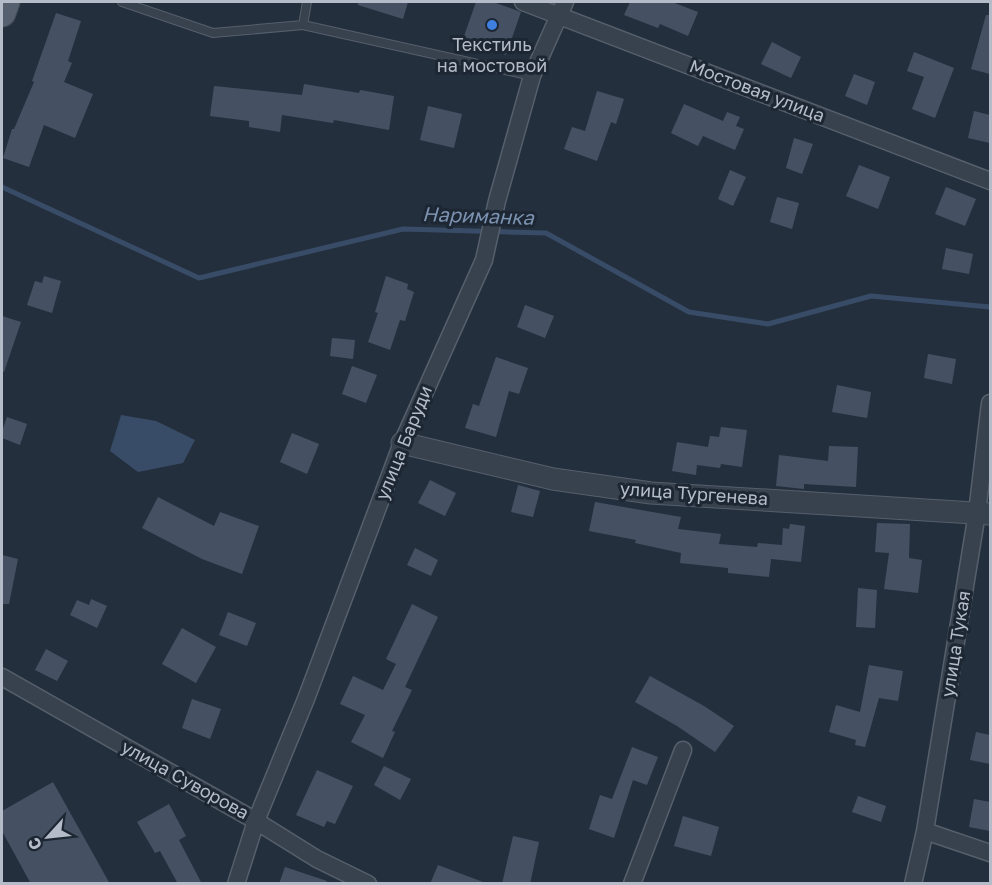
<svg xmlns="http://www.w3.org/2000/svg" width="992" height="885" viewBox="0 0 992 885" font-family="'Golos Text',sans-serif">
  <style>
    .water { fill: #394c67 }
    .lines { fill: none; stroke-linecap: round; stroke-linejoin: round }
    .stream { stroke: #394c67; stroke-width: 5 }
    .building { fill: #455162 }
    .service-casing { stroke: #565f6c; stroke-width: 10 }
    .minor-casing { stroke: #565f6c; stroke-width: 19 }
    .tertiary-casing { stroke: #565f6c; stroke-width: 23 }
    .primary-casing { stroke: #414a57; stroke-width: 29 }
    .service { stroke: #38414e; stroke-width: 8 }
    .minor { stroke: #38414e; stroke-width: 16 }
    .tertiary { stroke: #38414e; stroke-width: 21 }
    .primary { stroke: #56606e; stroke-width: 27 }
    .shop-dot { fill: #3f7fe0; stroke: #1d2633; stroke-width: 2 }
    .labels { text-anchor: middle; stroke-width: 6; stroke-linejoin: round; paint-order: stroke }
    .poi-label { font-size: 18px; fill: #b4bcc9; stroke: #1d2633 }
    .street-label { font-size: 18px; fill: #b4bcc9; stroke: #1d2633 }
    .water-label { font-size: 20px; font-style: italic; fill: #7c92b1; stroke: #1d2633 }
  </style>
  <rect width="100%" height="100%" fill="#242f3e"/>
  <path class="water" d="M121,415L156,421L195,440L183,463L138,472L110,451Z"/>
  <g class="lines">
    <path class="stream" d="M2,187L199,278L403,229L546,233L689,312L768,324L871,296L990,307"/>
  </g>
  <path class="building" d="M358,2H408L403,19L358,5Z
    M476,2H493L521,12L506,55L463,39Z
    M630,2H672L698,12L688,36L660,24L658,28L624,15Z
    M56,13L81,21L68,61L72,63L64,82L93,94L75,138L44,125L29,167L3,158L12,129H14L34,82L32,81Z
    M986,15H990V74L971,69Z
    M772,42L801,57L791,78L761,64Z
    M914,52L954,68L935,118L912,109L924,77L907,71Z
    M854,74L875,82L867,105L845,96Z
    M304,84L359,93L360,90L394,96L389,130L334,120L333,123L282,115L280,132L249,127V121L210,116L214,86L302,95Z
    M597,91L624,99L616,124L611,122L597,161L564,149L572,127L585,131Z
    M684,104L723,121L727,112L740,117L736,126L744,129L735,150L703,136L698,146L671,133Z
    M428,106L462,114L454,148L420,140Z
    M974,111L990,115V143L968,138Z
    M794,138L813,144L802,174L786,168Z
    M859,165L890,177L878,209L846,196Z
    M730,170L746,177L733,206L718,199Z
    M946,187L976,199L965,226L935,214Z
    M777,197L799,203L792,229L770,222Z
    M946,248L973,254L969,274L942,269Z
    M44,276L61,281L52,313L27,305L35,281L42,283Z
    M386,276L408,284L407,289L414,292L405,321L400,320L390,350L368,342L378,313L375,312Z
    M525,305L554,316L545,338L517,327Z
    M2,316L21,322L4,372L2,371Z
    M332,338L355,340L353,359L330,356Z
    M928,354L956,359L952,384L924,378Z
    M496,357L528,368L519,394L509,391L496,437L465,428L473,404L479,406Z
    M352,366L377,375L366,403L342,394Z
    M837,385L871,392L867,418L832,412Z
    M7,417L27,424L20,445L2,438V431Z
    M721,427L747,430L742,467L721,464L720,468L697,465L696,475L672,471L677,442L708,447L710,436L719,437Z
    M292,433L319,444L307,474L280,462Z
    M829,446L858,447L856,487L804,484V489L776,486L779,455L828,461Z
    M430,480L456,493L445,516L418,503Z
    M518,485L540,491L533,517L511,512Z
    M158,497L214,526L220,512L259,526L242,574L202,559L142,528Z
    M595,502L681,517L678,529L721,534L719,544L757,547L758,543L782,545L783,528L789,529L790,524L805,526L801,562L771,559L769,577L728,573V568L680,563L681,553L635,543L636,540L589,531Z
    M877,523L910,524L909,558L922,560L918,593L884,589L889,553L875,552Z
    M415,548L438,560L431,576L407,565Z
    M2,555L18,559L9,604H2Z
    M858,588L877,590L875,628L856,627Z
    M91,599L107,606L97,628L70,615L77,600L89,605Z
    M412,604L438,617L405,687L412,690L392,731L395,732L383,758L351,742L365,715L340,704L353,676L383,690L396,664L386,659Z
    M228,612L256,623L247,646L219,635Z
    M182,628L216,647L196,683L162,664Z
    M46,649L68,661L57,681L35,670Z
    M869,665L903,671L898,701L879,698L865,747L855,745L856,740L829,732L836,705L860,712Z
    M650,676L704,706L734,726L715,752L677,726L635,702Z
    M192,699L221,709L210,739L182,728Z
    M976,732L990,735V764L970,760Z
    M632,747L658,757L647,785L633,780L614,838L589,829L600,795L612,799Z
    M384,766L411,779L400,800L374,785Z
    M317,770L353,786L335,824L327,821L324,827L296,815Z
    M53,782L110,884H31L2,831V811Z
    M858,796L886,806L881,822L852,812Z
    M974,799L990,802V831L969,827Z
    M169,804L186,836L179,840L202,884H178L160,851L155,853L137,822Z
    M683,816L719,827L711,856L674,846Z
    M513,836L539,842L530,884H502Z
    M438,865L483,882V884H430Z
    M285,867L327,881V884H279Z"/>
  <g class="lines">
    <defs>
      <path id="service" d="M122,2L213,33L303,25L532,76
        M303,25L307,2"/>
      <path id="minor" d="M523,2L990,181
        M2,677L256,821L317,859L368,884
        M925,831L990,853
        M236,884L256,821L306,699L402,443L484,260L497,201L532,76L565,2
        M632,884L683,750
        M913,884L925,831L977,513L990,403"/>
      <path id="tertiary" d="M402,443L553,479L651,493L990,514"/>
      <path id="primary" d="M2,13L6,2"/>
    </defs>
    <use href="#service" class="service-casing"/>
    <use href="#minor" class="minor-casing"/>
    <use href="#tertiary" class="tertiary-casing"/>
    <use href="#primary" class="primary-casing"/>
    <use href="#service" class="service"/>
    <use href="#minor" class="minor"/>
    <use href="#tertiary" class="tertiary"/>
    <use href="#primary" class="primary"/>
  </g>
  <circle class="shop-dot" cx="492" cy="25" r="6"/>
  <g class="labels">
    <g class="poi-label">
      <text x="492" y="51">Текстиль<tspan x="492" dy="21">на мостовой</tspan></text>
    </g>
    <g class="street-label">
      <text transform="translate(757 91) rotate(21)" y="6">Мостовая улица</text>
      <text transform="translate(404 443) rotate(-68)" y="6">улица Баруди</text>
      <text transform="translate(694 494) rotate(4)" y="6">улица Тургенева</text>
      <text transform="translate(956 644) rotate(-81)" y="6">улица Тукая</text>
      <text transform="translate(185 780) rotate(29)" y="6">улица Суворова</text>
    </g>
    <g class="water-label">
      <text transform="translate(478 216) rotate(2)" y="7">Нариманка</text>
    </g>
  </g>
  <rect width="992" height="885" fill="none" stroke="#b4bcc9" stroke-width="6"/>
  <g transform="translate(48 837) rotate(243)" stroke="#1d2633" stroke-width="4.5" paint-order="stroke">
  <path d="M0-4.5L10 22L0 15L-10 22Z" fill="#b4bcc9"/>
  <text y="-9" font-size="16" font-weight="bold" text-anchor="middle" fill="#b4bcc9">С</text>
  </g>
</svg>
